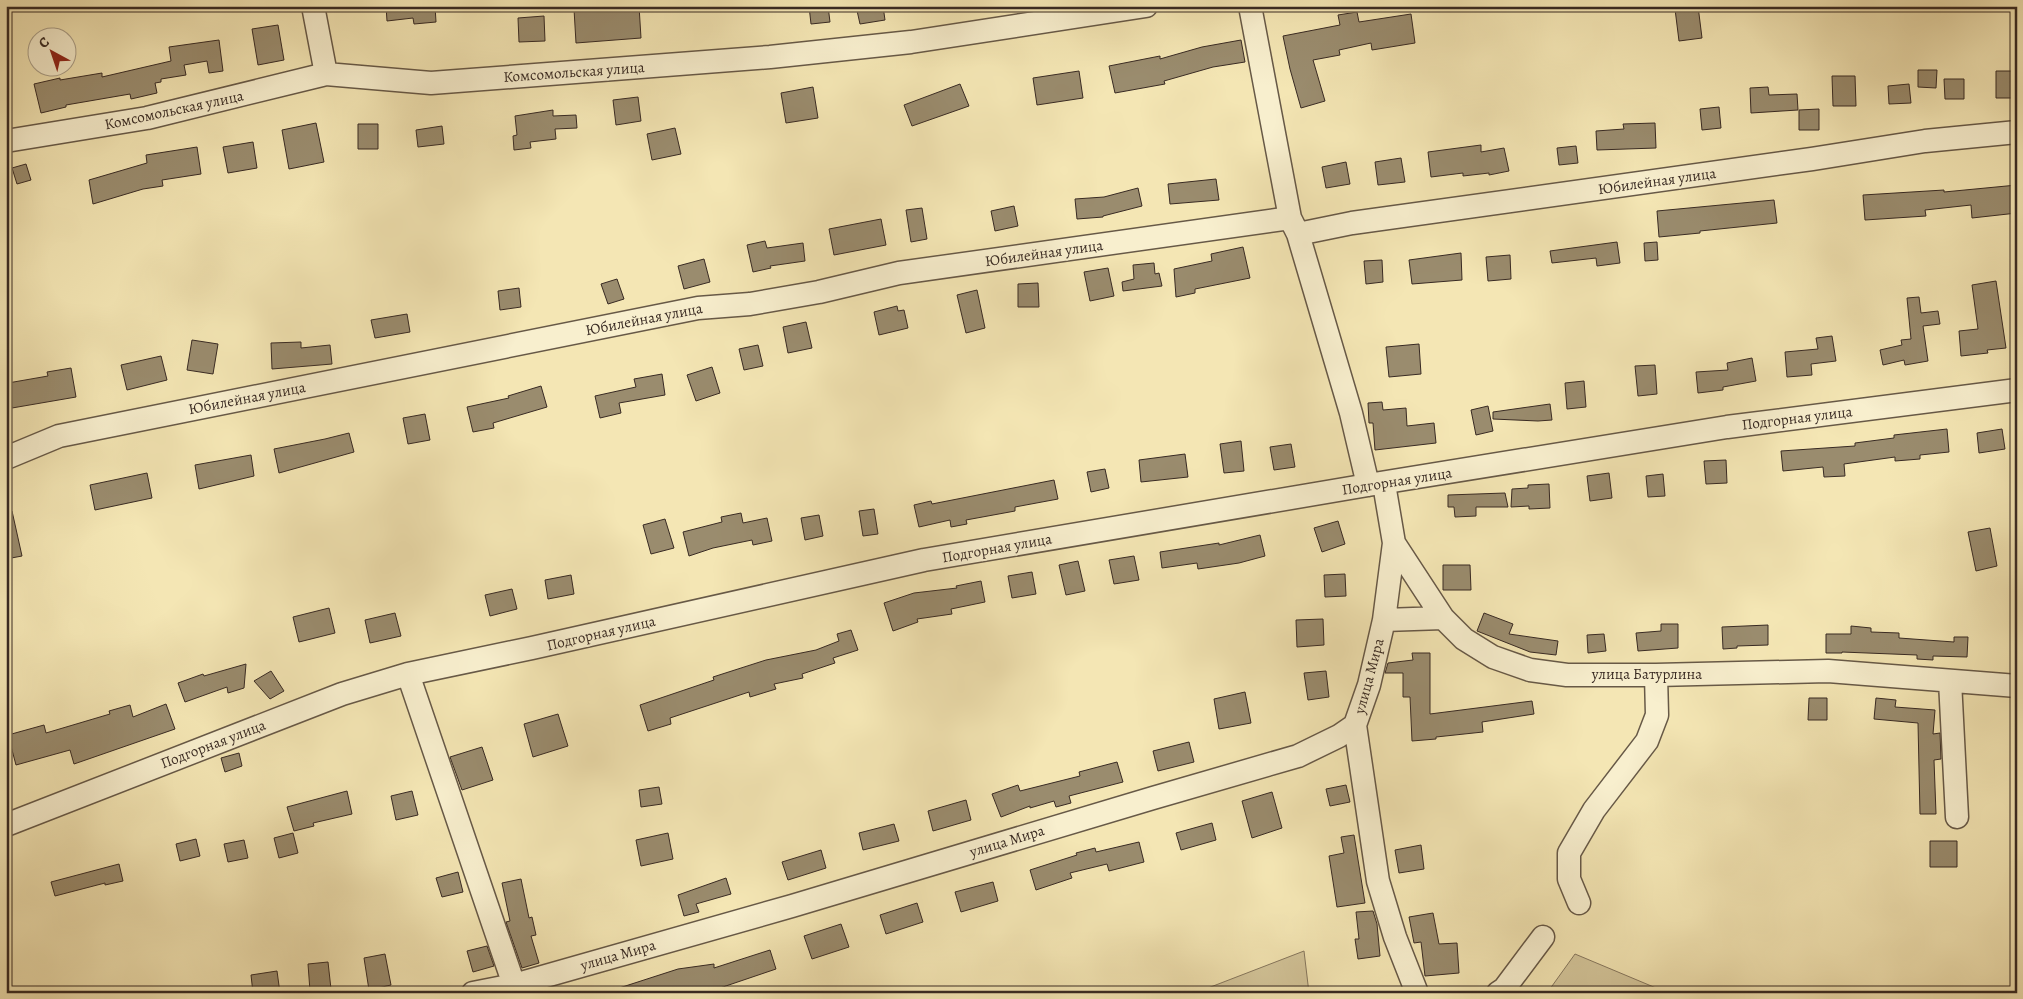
<svg xmlns="http://www.w3.org/2000/svg" width="2023" height="999" viewBox="0 0 2023 999" font-family="Alegreya,serif">
  <style>
    .green { fill: #d4c69b; stroke: #86785f }
    .building { fill: #9a8c6e; stroke: #382a23 }
    .lines { fill: none; stroke-linecap: round; stroke-linejoin: round }
    .minor-casing { stroke: #675947; stroke-width: 25 }
    .minor { stroke: #f8efce; stroke-width: 22 }
    .labels { text-anchor: middle; stroke-width: 4; stroke-linejoin: round; paint-order: stroke }
    .street-label { font-size: 15px; fill: #382a23; stroke: #f8efce }
  </style>
  <rect width="100%" height="100%" fill="#f4e6b4"/>
  <filter id="stains"><feTurbulence type="fractalNoise" baseFrequency=".004" numOctaves="4"/><feColorMatrix values="0 0 0 0 .2 0 0 0 0 .09 0 0 0 0 .02 0 0 0 .5 -.17"/></filter>
  <radialGradient id="worn" r=".72"><stop offset=".6" stop-color="#630" stop-opacity="0"/><stop offset="1" stop-color="#630" stop-opacity=".3"/></radialGradient>
  <path class="green" d="M1304,951L1309,993H1195Z
    M1575,954L1668,993H1547Z"/>
  <path class="building" d="M386,6H435L436,22L414,24L413,18L387,21Z
    M639,6L641,38L576,43L574,9Z
    M809,6H828L830,22L811,24Z
    M856,6H883L885,20L860,24Z
    M1698,6L1702,38L1679,41L1675,9Z
    M1357,12L1359,22L1411,14L1415,43L1372,50L1371,43L1339,50L1340,55L1313,60L1325,101L1301,108L1290,69L1283,36L1340,25L1338,15Z
    M544,16L545,41L519,42L518,18Z
    M278,25L284,60L258,65L252,29Z
    M219,40L223,71L209,73L207,61L184,65L186,75L161,79V82L155,83L157,93L131,99L130,94L66,105V107L41,113L34,84L60,78V80L102,73V77L171,61L169,47Z
    M1241,40L1245,62L1213,67L1164,81L1165,84L1115,93L1109,66L1160,56V59L1202,47Z
    M1918,70H1937L1936,88L1918,87Z
    M1079,71L1083,98L1037,105L1033,78Z
    M1996,71H2017V98H1996Z
    M1832,76H1855L1856,106H1833Z
    M1944,79H1964V99H1945Z
    M960,84L969,106L912,126L904,105Z
    M1909,84L1911,103L1889,104L1888,86Z
    M813,87L818,118L786,123L781,93Z
    M1768,87L1769,95L1797,94L1798,110L1751,113L1750,88Z
    M638,97L641,121L616,125L613,100Z
    M1719,107L1721,128L1702,130L1700,109Z
    M1819,109V130H1799V110Z
    M553,110V116L576,115L577,128L555,129L556,139L530,142L531,148L514,150L513,136L517,135L515,116Z
    M316,123L324,162L289,169L282,130Z
    M1655,123L1656,148L1597,150L1596,131L1624,129L1623,124Z
    M358,124H378V149H358Z
    M442,126L444,144L418,147L416,130Z
    M675,128L681,154L652,160L647,134Z
    M253,142L257,168L228,173L223,147Z
    M1481,145V152L1504,148L1509,171L1489,175V173L1463,176V173L1431,177L1428,152Z
    M1576,146L1578,163L1559,165L1557,148Z
    M197,147L201,174L162,180L163,186L143,189L93,204L89,180L147,163L146,155Z
    M1401,158L1405,182L1378,185L1375,162Z
    M1346,162L1350,184L1326,188L1322,167Z
    M26,164L31,180L17,184L12,168Z
    M1216,179L1219,200L1170,204L1168,184Z
    M2017,185V213L1972,218L1971,205L1925,210L1926,216L1865,220L1863,195L1944,190V192Z
    M1138,188L1142,206L1103,216V217L1077,219L1075,199L1104,197Z
    M1774,200L1777,223L1700,231V233L1659,237L1657,211Z
    M1014,206L1018,226L995,231L991,211Z
    M922,208L927,239L911,242L906,210Z
    M881,219L886,245L834,255L829,229Z
    M765,241L767,248L803,243L805,261L770,266L771,268L753,272L747,245Z
    M1617,242L1620,263L1597,266L1596,258L1552,263L1550,251Z
    M1657,242L1658,260L1645,261L1644,243Z
    M1243,247L1250,278L1195,289V293L1176,297L1174,269L1212,261L1211,254Z
    M1461,253L1462,280L1412,284L1409,260Z
    M1510,255L1511,279L1488,281L1486,257Z
    M704,259L710,282L684,289L678,266Z
    M1382,260L1383,282L1366,284L1364,261Z
    M1154,263L1155,274L1159,273L1162,286L1123,291L1122,282L1134,279L1133,265Z
    M1108,268L1114,296L1090,301L1084,272Z
    M617,279L624,299L608,304L601,284Z
    M1996,281L2006,348L1987,350L1988,353L1961,356L1959,331L1978,329L1972,285Z
    M1038,283L1039,307H1018V284Z
    M519,288L521,307L500,310L498,291Z
    M977,290L985,328L966,333L957,295Z
    M1919,297L1921,313L1938,311L1940,324L1923,326L1928,361L1905,365L1904,360L1883,365L1880,350L1902,345L1901,340L1911,339L1907,298Z
    M897,306L898,311L904,310L908,328L879,335L874,312Z
    M407,314L410,332L375,338L371,320Z
    M806,322L812,348L788,353L783,327Z
    M1832,336L1836,361L1811,364L1812,375L1787,377L1785,352L1818,349L1816,338Z
    M192,340L218,344L213,374L187,370Z
    M301,342V348L330,345L332,364L272,369L271,343Z
    M1419,344L1421,374L1389,377L1386,347Z
    M758,345L763,366L744,370L739,349Z
    M161,356L167,380L127,390L121,365Z
    M1752,358L1756,381L1723,387V390L1698,393L1696,372L1728,370L1727,363Z
    M1655,365L1657,394L1638,396L1635,366Z
    M712,367L720,393L696,401L687,375Z
    M71,368L76,397L12,408L8,383L48,376L47,372Z
    M662,374L665,395L619,403L621,413L600,418L595,396L636,387L634,379Z
    M1584,381L1586,407L1567,409L1565,383Z
    M541,386L547,407L493,423L494,428L473,432L467,407L509,398L508,396Z
    M1382,402L1383,410L1406,408L1407,426L1434,423L1436,443L1375,450L1373,423H1369L1368,403Z
    M1550,404L1552,420L1538,421L1493,419V412Z
    M1488,406L1493,431L1476,435L1471,410Z
    M425,414L430,440L408,444L403,418Z
    M1947,429L1949,452L1920,455V459L1895,461V457L1844,464L1845,476L1824,477L1823,467L1783,471L1781,451L1855,446V443L1894,438V435Z
    M2002,429L2005,449L1979,453L1977,433Z
    M349,433L354,452L279,473L274,449L325,439Z
    M1241,441L1244,471L1224,473L1220,444Z
    M1291,444L1295,467L1274,470L1270,447Z
    M1185,454L1188,477L1141,482L1139,460Z
    M251,455L254,476L199,489L195,465Z
    M1726,460L1727,483L1706,484L1704,461Z
    M1105,469L1109,488L1091,492L1087,472Z
    M147,473L152,498L95,510L90,485Z
    M1609,473L1612,498L1590,501L1587,476Z
    M1663,474L1665,496L1648,497L1646,476Z
    M1054,480L1058,499L1015,507V511L966,520L967,524L951,527L950,520L919,527L914,505L931,501L932,504Z
    M1549,484L1550,508L1529,509V506L1511,507L1512,489L1528,488V485Z
    M1505,493L1508,507H1476V516L1455,517L1454,507H1448V495Z
    M874,509L878,534L863,536L859,511Z
    M12,511L22,556L6,559V512Z
    M741,513L743,523L767,518L772,541L753,545L752,540L713,548L689,556L683,532L722,522L721,517Z
    M819,515L823,536L805,540L801,518Z
    M665,519L674,548L651,554L643,525Z
    M1338,521L1345,544L1322,552L1314,528Z
    M1990,528L1997,566L1976,571L1968,532Z
    M1260,535L1265,556L1239,563L1198,569L1197,563L1162,568L1160,552L1219,543V545Z
    M1134,556L1139,580L1114,584L1109,560Z
    M1078,561L1085,591L1066,595L1059,565Z
    M1443,565H1470L1471,590H1443Z
    M1032,572L1036,594L1012,598L1008,576Z
    M1345,574L1346,596L1325,597L1324,575Z
    M571,575L574,594L548,599L545,580Z
    M981,581L985,602L951,609L952,614L917,619L918,622L893,631L884,603L914,593L957,588L956,586Z
    M512,589L517,609L490,616L485,595Z
    M329,608L335,633L299,642L293,617Z
    M395,613L401,636L370,643L365,620Z
    M1484,613L1513,624L1509,634L1558,641L1556,655L1530,652L1477,631Z
    M1323,619L1324,645L1297,647L1296,620Z
    M1661,624H1678V648L1638,651L1636,633L1661,631Z
    M1768,625V645L1737,646V648L1723,649L1722,627Z
    M1851,626L1871,628V632L1899,633V638L1954,642V637H1968L1967,657L1933,656V660L1917,659V655L1842,652V653H1826V634H1851Z
    M851,630L858,650L833,658L835,663L802,674L803,678L774,684L776,689L750,697L749,692L670,718L671,724L648,731L640,705L714,680L713,677L766,660L816,650L839,641L837,634Z
    M1604,634L1606,651L1588,653L1587,635Z
    M1412,653H1430V714L1532,701L1534,714L1482,722L1483,732L1436,737V739L1412,741L1410,697H1403V673H1385L1388,663L1413,660Z
    M246,664L244,688L228,693L227,687L185,702L178,683L203,674L204,676Z
    M271,671L284,691L270,699L254,681Z
    M1326,671L1329,697L1308,700L1304,673Z
    M1245,692L1251,723L1219,729L1214,699Z
    M1809,698H1827V720H1808Z
    M1876,698L1896,700L1895,707L1935,710L1933,734L1940,733L1941,759L1934,760L1936,814H1920L1918,723L1874,719Z
    M166,704L175,729L74,764L70,750L16,765L8,735L44,725L46,733L110,714L109,711L130,705L133,717Z
    M558,714L568,746L533,757L524,724Z
    M1189,742L1194,762L1158,771L1153,751Z
    M482,747L493,780L462,790L450,757Z
    M239,753L242,766L225,772L221,758Z
    M1117,762L1123,782L1069,796L1071,803L1056,807L1054,801L1030,808V806L1001,817L992,794L1018,785L1020,791L1080,776L1079,772Z
    M1346,785L1350,802L1330,806L1326,789Z
    M659,787L662,804L641,807L639,790Z
    M347,791L352,814L313,823L314,826L294,831L287,807Z
    M412,791L418,815L396,820L391,796Z
    M1272,792L1282,828L1252,838L1242,801Z
    M966,800L971,820L933,831L928,811Z
    M1212,823L1216,840L1181,850L1176,833Z
    M894,824L899,841L863,850L859,833Z
    M293,833L298,853L279,858L274,838Z
    M668,833L673,859L641,866L636,840Z
    M1354,835L1365,903L1337,907L1329,856L1344,853L1341,837Z
    M196,839L200,856L180,861L176,844Z
    M244,840L248,858L228,862L224,844Z
    M1930,841H1957V867H1930Z
    M1139,842L1144,862L1109,871L1107,864L1070,873L1072,878L1036,890L1030,870L1077,855L1076,853L1095,848L1096,852Z
    M1421,845L1424,869L1399,873L1395,850Z
    M821,850L826,868L788,880L782,862Z
    M119,864L123,881L105,885V883L55,896L51,882Z
    M458,872L463,892L442,897L436,878Z
    M726,878L731,894L696,904L699,912L684,916L678,895Z
    M521,879L529,918L532,917L536,935L531,936L539,963L522,968L506,922L510,921L502,883Z
    M993,882L998,901L961,912L955,892Z
    M917,903L923,922L886,934L880,915Z
    M1373,911L1377,924L1380,956L1358,959L1355,939H1359L1356,912Z
    M1433,913L1439,944L1457,943L1459,973L1425,976L1421,942L1414,943L1409,917Z
    M841,924L849,947L812,959L804,936Z
    M487,946L494,966L473,972L467,951Z
    M770,950L776,969L717,989V992L613,993V990L678,969L714,964V968Z
    M385,954L391,985L369,990L364,958Z
    M328,962L331,989L310,991L308,964Z
    M277,971L280,993H253L251,975Z"/>
  <g class="lines">
    <defs>
      <path id="minor" d="M313,6L326,74
        M1250,6L1290,218L1298,234L1351,413L1368,485
        M6,141L147,118L326,74L431,83L770,57L911,42L1146,6
        M1298,234L1352,223L1812,159L1925,141L2017,132
        M6,458L59,436L698,308L750,304L819,292L899,273L1290,218
        M1384,484L1394,543L1443,618L1464,639L1493,657L1530,670L1567,675H1656L1828,671L2017,686
        M1384,620L1443,618
        M408,674L514,985
        M1950,681L1957,817
        M1355,725L1378,881L1395,937L1417,993
        M6,825L342,694L408,674L532,648L924,560L1368,485L1727,427L2017,390
        M1579,903L1569,879V853L1594,810L1647,741L1657,715L1656,675
        M473,993L514,985L792,906L1153,798L1298,756L1339,736L1355,725L1369,685L1384,620L1394,543
        M1498,993L1504,989L1543,937"/>
    </defs>
    <use href="#minor" class="minor-casing"/>
    <use href="#minor" class="minor"/>
  </g>
  <g class="labels">
    <g class="street-label">
      <text transform="translate(574 72) rotate(-4)" y="5">Комсомольская улица</text>
      <text transform="translate(174 110) rotate(-12)" y="5">Комсомольская улица</text>
      <text transform="translate(1657 181) rotate(-8)" y="5">Юбилейная улица</text>
      <text transform="translate(1044 253) rotate(-8)" y="5">Юбилейная улица</text>
      <text transform="translate(644 319) rotate(-11)" y="5">Юбилейная улица</text>
      <text transform="translate(247 398) rotate(-11)" y="5">Юбилейная улица</text>
      <text transform="translate(1797 418) rotate(-7)" y="5">Подгорная улица</text>
      <text transform="translate(1397 481) rotate(-9)" y="5">Подгорная улица</text>
      <text transform="translate(997 548) rotate(-10)" y="5">Подгорная улица</text>
      <text transform="translate(601 633) rotate(-13)" y="5">Подгорная улица</text>
      <text x="1647" y="679">улица Батурлина</text>
      <text transform="translate(1369 676) rotate(-75)" y="5">улица Мира</text>
      <text transform="translate(213 744) rotate(-21)" y="5">Подгорная улица</text>
      <text transform="translate(1007 841) rotate(-17)" y="5">улица Мира</text>
      <text transform="translate(618 955) rotate(-16)" y="5">улица Мира</text>
    </g>
  </g>
  <rect width="2023" height="999" fill="none" stroke="#f4e6b4" stroke-width="25"/>
  <rect x="8" y="8" width="2008" height="984" fill="none" stroke="#382a23" stroke-width="2.5"/>
  <rect x="12" y="12" width="1998" height="974" fill="none" stroke="#382a23"/>
  <g transform="translate(52 52) rotate(320)"><circle r="24" fill="#f8efce" stroke="#aba08a"/>
  <path d="M0-4L9 19L0 12L-9 19Z" fill="#8f2418"/>
  <text y="-8" font-size="14" font-weight="bold" text-anchor="middle" fill="#382a23">С</text>
  </g>
  <rect width="100%" height="100%" filter="url(#stains)"/>
  <rect width="100%" height="100%" fill="url(#worn)"/>
</svg>
